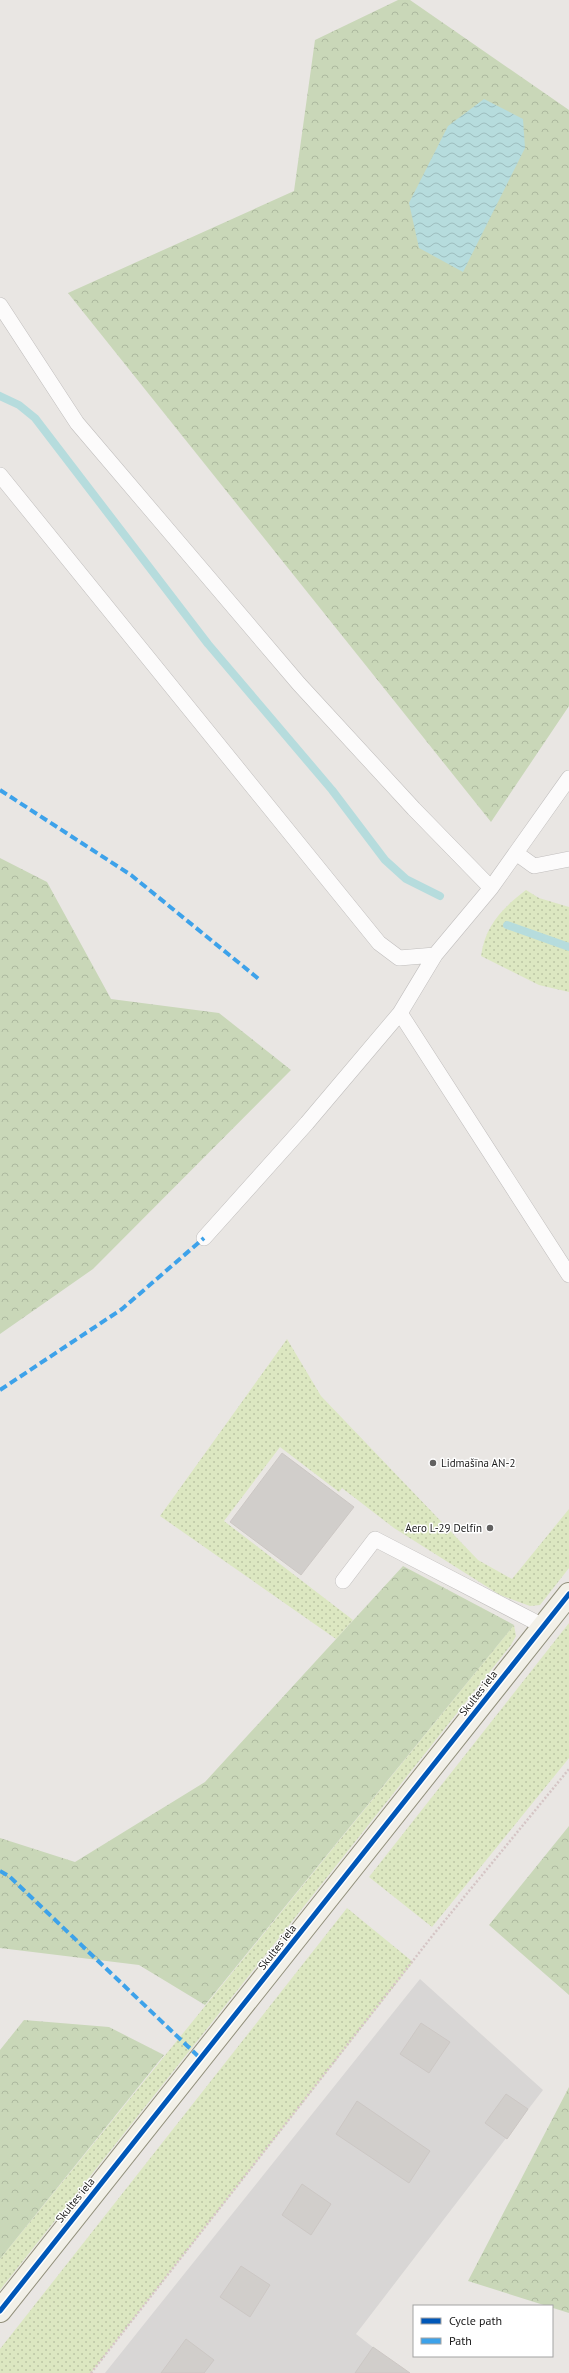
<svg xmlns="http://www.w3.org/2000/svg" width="569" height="2373" viewBox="0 0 569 2373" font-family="'PT Sans',sans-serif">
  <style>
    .residential { fill: #d8d6d5 }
    .grass { fill: url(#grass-dots) }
    .forest { fill: url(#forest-crowns) }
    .water { fill: url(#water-waves) }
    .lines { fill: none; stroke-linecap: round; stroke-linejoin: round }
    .stream { stroke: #b6dcdd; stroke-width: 8 }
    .building { fill: #d1cecb; stroke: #ccc7c4 }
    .lane-casing { stroke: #c0bebd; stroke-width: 16 }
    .secondary-casing { stroke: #92907c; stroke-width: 24 }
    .path { stroke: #d5c5c5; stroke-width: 2.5; stroke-dasharray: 2 2; stroke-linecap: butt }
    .lane { stroke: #fcfbfb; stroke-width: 15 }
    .secondary { stroke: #f2f0e8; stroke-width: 22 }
    .quiet { stroke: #3da2ea; stroke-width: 4; stroke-dasharray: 8 4; stroke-linecap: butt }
    .cycleway-casing { stroke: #fff; stroke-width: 8 }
    .cycleway { stroke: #0057b8; stroke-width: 5 }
    .poi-dot { fill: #626160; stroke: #fff; stroke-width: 1.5 }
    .labels { text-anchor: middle; stroke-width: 3; stroke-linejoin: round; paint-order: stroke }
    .poi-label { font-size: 11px; fill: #1a1a1a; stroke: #fff; text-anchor: start }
    .street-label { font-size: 11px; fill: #1a1a1a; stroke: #fff }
  </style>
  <defs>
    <pattern id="grass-dots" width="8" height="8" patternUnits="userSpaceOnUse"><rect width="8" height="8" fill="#dce7c1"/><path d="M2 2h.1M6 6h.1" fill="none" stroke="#bcc6a5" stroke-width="1.8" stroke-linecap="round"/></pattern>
    <pattern id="forest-crowns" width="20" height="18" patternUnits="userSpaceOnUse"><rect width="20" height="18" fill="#c9d7b8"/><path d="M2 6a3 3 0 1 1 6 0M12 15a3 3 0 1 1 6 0" fill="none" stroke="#acb89e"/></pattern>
    <pattern id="water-waves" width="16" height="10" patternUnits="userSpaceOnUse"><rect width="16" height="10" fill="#b6dcdd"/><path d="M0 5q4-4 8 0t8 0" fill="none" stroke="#9cbcbd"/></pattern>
  </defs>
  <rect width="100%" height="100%" fill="#e9e6e3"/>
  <path class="residential" d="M420,1979L543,2090L356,2334L406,2373H105Z"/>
  <path class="grass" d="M526,890L539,898L569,907V992L539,985L481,956C485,926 502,908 526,890Z
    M287,1339L321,1396L478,1560L512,1579L569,1509V1568L540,1605L530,1606L500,1595L394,1528L342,1488L339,1492L280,1447L224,1521L353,1620L336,1639L160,1516Z
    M569,1623V1758L432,1927L369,1877Z
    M514,1625L516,1636L511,1645L0,2290V2259Z
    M347,1908L413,1962L91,2373H0V2349Z"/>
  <path class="forest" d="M398,0H410L569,110V706L491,822L68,293L294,191L315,40Z
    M0,858L47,882L111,999L219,1013L291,1070L93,1269L0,1334Z
    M403,1566L514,1625L205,2005L139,1965L0,1948V1838L75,1862L205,1782Z
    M569,1826V1995L489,1925Z
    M24,2020L109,2027L164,2055L0,2259V2050Z
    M569,2087V2313L468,2281Z"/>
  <path class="water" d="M484,99L523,119L525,148L463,272L419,248L409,203L448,126Z"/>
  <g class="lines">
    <path class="stream" d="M0,396L19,405L35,418L208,644L332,790L385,860L406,879L440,896
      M507,925L569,947"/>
  </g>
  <path class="building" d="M282,1453L354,1507L301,1575L230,1522Z
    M421,2023L450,2042L429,2073L400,2054Z
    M506,2094L528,2109L507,2139L485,2123Z
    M357,2101L430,2151L409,2183L336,2134Z
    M302,2184L331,2204L311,2235L282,2215Z
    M241,2266L270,2285L250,2317L220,2297Z
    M186,2339L214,2360L204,2373H161Z
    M373,2347L410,2373H355Z"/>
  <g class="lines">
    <defs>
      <path id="lane" d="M0,305L77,423L299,684L414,809L491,888
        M0,475L379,943L399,958L435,955
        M516,853L534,866L569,859
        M400,1013L435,955L491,888L569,778
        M204,1238L307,1123L400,1013L569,1275
        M343,1581L375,1539L543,1626"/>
      <path id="secondary" d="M0,2311L569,1594"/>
    </defs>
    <use href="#lane" class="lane-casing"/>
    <use href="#secondary" class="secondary-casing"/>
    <path class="path" d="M91,2373L433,1935L569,1769"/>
    <use href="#lane" class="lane"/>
    <use href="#secondary" class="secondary"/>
    <path class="quiet" d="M0,790L131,875L260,980
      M0,1390L122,1309L204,1238
      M0,1871L9,1876L201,2059"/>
    <defs>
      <path id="cycleway" d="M0,2311L569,1594"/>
    </defs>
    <use href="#cycleway" class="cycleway-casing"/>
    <use href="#cycleway" class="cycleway"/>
  </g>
  <g class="poi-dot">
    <circle cx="433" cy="1463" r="4"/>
    <circle cx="490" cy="1528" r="4"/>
  </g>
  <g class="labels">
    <g class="poi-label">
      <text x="441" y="1467">Lidmašīna AN-2</text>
      <text x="482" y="1532" text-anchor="end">Aero L-29 Delfín</text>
    </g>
    <g class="street-label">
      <text transform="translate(478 1693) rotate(-52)" y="4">Skultes iela</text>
      <text transform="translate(277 1947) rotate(-52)" y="4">Skultes iela</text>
      <text transform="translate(75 2200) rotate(-51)" y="4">Skultes iela</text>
    </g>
  </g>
  <rect x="413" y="2305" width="140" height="52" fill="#ffffff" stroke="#a3a3a3"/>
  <rect x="421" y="2318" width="20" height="6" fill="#0057b8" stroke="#a3a3a3"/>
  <text x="449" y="2325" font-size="12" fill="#1a1a1a">Cycle path</text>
  <rect x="421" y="2338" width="20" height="6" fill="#3da2ea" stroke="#a3a3a3"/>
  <text x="449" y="2345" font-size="12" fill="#1a1a1a">Path</text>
</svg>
